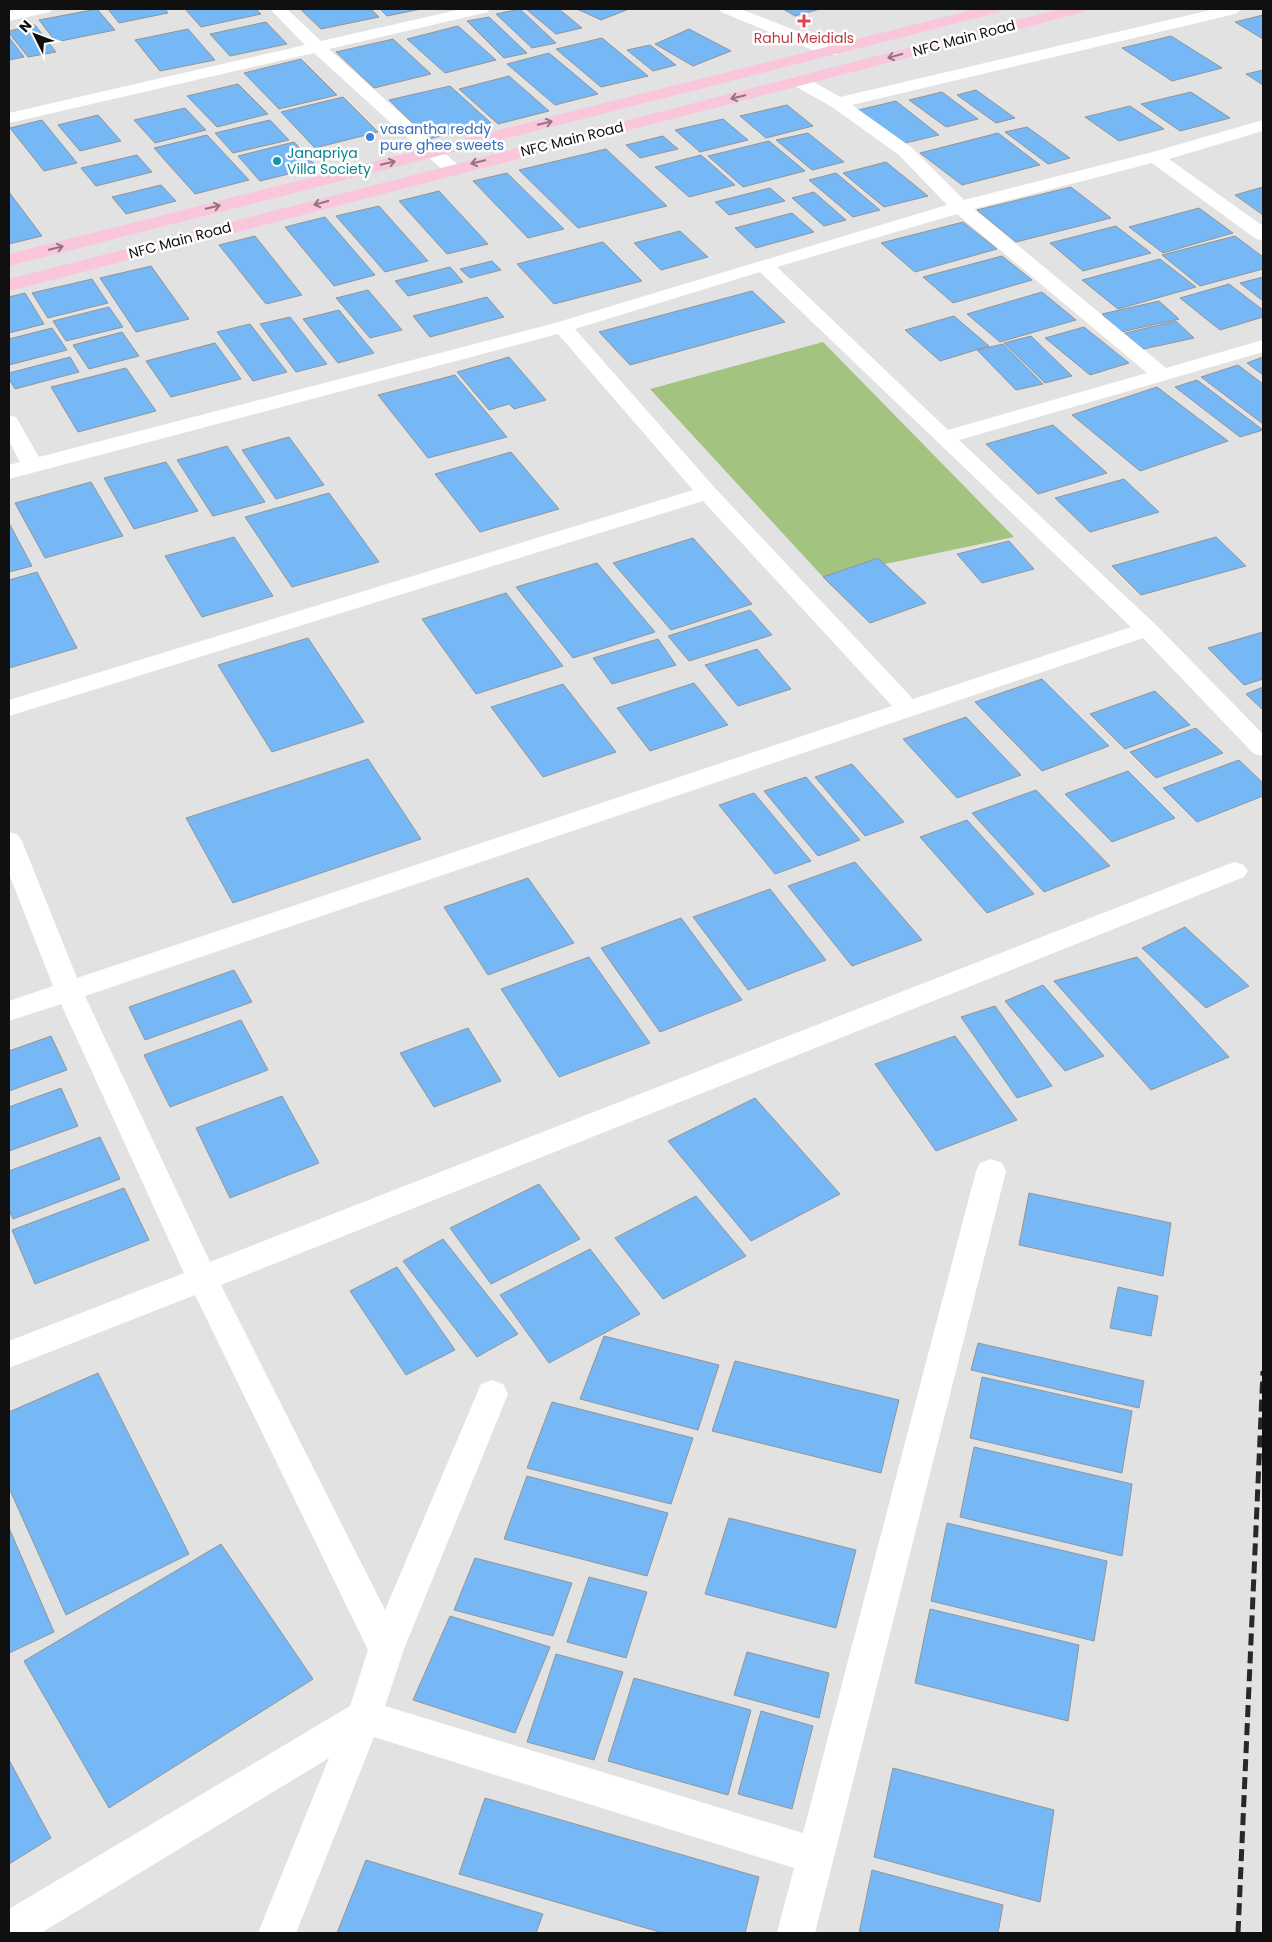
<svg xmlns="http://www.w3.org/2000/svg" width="1272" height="1942" viewBox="0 0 1272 1942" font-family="Poppins,sans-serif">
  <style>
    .green { fill: #a2c480 }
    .building { fill: #76b7f5; stroke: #949595 }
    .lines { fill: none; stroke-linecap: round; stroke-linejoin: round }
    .minor { fill: #fff; fill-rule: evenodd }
    .major { fill: #fac6dc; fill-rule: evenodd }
    .rail { stroke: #282828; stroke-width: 5; stroke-dasharray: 12 6; stroke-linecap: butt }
    .oneway { stroke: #917480 }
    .health-dot { fill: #e0444e; stroke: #fff; stroke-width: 2 }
    .shop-dot { fill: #3f7fe0; stroke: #fff; stroke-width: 2 }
    .culture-dot { fill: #0f9aa8; stroke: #fff; stroke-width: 2 }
    .labels { text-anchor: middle; stroke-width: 5; stroke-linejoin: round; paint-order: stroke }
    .far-health-label { font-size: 14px; fill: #be3a42; stroke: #fff }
    .far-street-label { font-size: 14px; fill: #101010; stroke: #fff }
    .far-shop-label { font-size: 14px; fill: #366cbe; stroke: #fff; text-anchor: start }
    .far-culture-label { font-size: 14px; fill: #0d838f; stroke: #fff; text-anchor: start }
  </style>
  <rect width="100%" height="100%" fill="#e2e2e3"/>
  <path class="green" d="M823,342L1014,537L823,577L650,389Z"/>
  <path class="building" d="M97,9L115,30L56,42L39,20Z
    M108,9H165L168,13L119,23Z
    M185,9H256L261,14L201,27Z
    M300,9H371L379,17L321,29Z
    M380,9H421L387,16Z
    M520,9L556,43L532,48L496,14Z
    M526,9H559L582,28L556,34Z
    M577,9H629L601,20Z
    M783,9H820L795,16Z
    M1263,15V39L1235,22Z
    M489,17L527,53L504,58L467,21Z
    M266,22L287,44L230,56L210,34Z
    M35,25L56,52L28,57L9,33V31Z
    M458,26L496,60L445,73L407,39Z
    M188,29L215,60L160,71L135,40Z
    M689,29L731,51L693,66L655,44Z
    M1171,36L1222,68L1172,81L1122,48Z
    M9,37L24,57L9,60Z
    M602,38L648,76L601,87L556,49Z
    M393,39L431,74L374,88L336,52Z
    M650,45L676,65L653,71L627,50Z
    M549,53L598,94L555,105L507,64Z
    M301,59L337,95L279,109L244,73Z
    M1263,70V85L1246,74Z
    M509,76L549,111L498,124L459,89Z
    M238,84L268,114L217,127L187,96Z
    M450,86L491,123L429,139L389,100Z
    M976,90L1015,118L996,123L957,95Z
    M942,92L978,119L946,127L909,100Z
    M1191,92L1230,118L1180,131L1141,104Z
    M343,97L378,132L315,148L281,112Z
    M896,101L939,135L897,145L854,111Z
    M787,105L813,126L766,138L740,116Z
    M1130,106L1164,129L1119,141L1085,117Z
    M185,108L206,130L155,143L134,120Z
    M98,115L121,141L80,151L58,125Z
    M723,119L748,140L700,152L675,130Z
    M42,120L77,163L44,171L10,128Z
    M270,120L289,140L233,153L215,133Z
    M1027,127L1070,158L1048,164L1005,132Z
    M808,133L844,162L812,170L776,140Z
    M998,133L1040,165L962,185L920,153Z
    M207,135L249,180L195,194L154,148Z
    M663,136L678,149L640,158L626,145Z
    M769,141L805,171L743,187L708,156Z
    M294,142L317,167L260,181L238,156Z
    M606,149L667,206L578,228L519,170Z
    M137,155L152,172L96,186L81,168Z
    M701,155L735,185L689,197L655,167Z
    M886,162L928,196L884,207L843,173Z
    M507,173L564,229L528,238L473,181Z
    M836,173L880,210L853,217L809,180Z
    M161,185L176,201L126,214L112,197Z
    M1071,187L1111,218L1016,242L977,210Z
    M1263,187V215L1235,195Z
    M770,188L785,201L729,215L715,202Z
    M439,191L488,244L447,254L399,201Z
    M9,192L42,236L9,244Z
    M814,192L846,220L824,226L792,198Z
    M379,206L428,261L385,272L336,216Z
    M1199,208L1233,233L1163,253L1129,227Z
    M792,213L814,232L756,248L735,228Z
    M325,217L375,275L334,286L285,227Z
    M963,222L997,249L915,272L881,243Z
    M1116,226L1151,253L1083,271L1050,243Z
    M680,231L708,257L661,270L634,243Z
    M255,236L302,295L266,304L219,245Z
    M1235,236L1263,257V269L1200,286L1162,255Z
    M603,242L642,281L554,304L517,264Z
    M1002,256L1032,280L953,303L923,277Z
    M1160,259L1196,287L1118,309L1082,280Z
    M492,261L501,270L470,278L460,269Z
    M151,266L189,319L136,332L100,278Z
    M450,267L463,282L408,296L395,281Z
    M1263,277V301L1240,283Z
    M92,279L108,303L48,318L32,293Z
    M1229,284L1263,310V317L1220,330L1180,298Z
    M368,290L402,330L370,338L336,298Z
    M752,291L785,322L630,365L599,332Z
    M1042,292L1076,320L1000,342L967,314Z
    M25,293L44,324L9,333V297Z
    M487,297L504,317L430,337L413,316Z
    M1159,301L1179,319L1121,332L1102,314Z
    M109,307L123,327L66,341L53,321Z
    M339,310L374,353L338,363L303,319Z
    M954,316L989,346L940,361L905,330Z
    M290,317L327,364L296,372L260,324Z
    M1176,321L1194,338L1139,350L1121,334Z
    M250,324L287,372L253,381L217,332Z
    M1084,327L1129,363L1090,375L1045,338Z
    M52,328L67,350L9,365V339Z
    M122,332L139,356L89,369L73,345Z
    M1031,336L1072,376L1045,383L1004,343Z
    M215,343L241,379L171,397L146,361Z
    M1003,344L1043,384L1016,390L977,350Z
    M70,357L79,372L15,389L9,379V373Z
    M509,357L546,400L514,409L509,404L489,410L457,372Z
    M1263,357V375L1247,363Z
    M1238,365L1263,384V424L1201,377Z
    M126,368L156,411L78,432L51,387Z
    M455,375L507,437L428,458L378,395Z
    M1197,380L1263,430L1240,437L1175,387Z
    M1157,387L1228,441L1140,471L1072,415Z
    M1053,425L1107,473L1038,494L986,444Z
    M289,437L324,485L276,499L242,450Z
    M227,446L265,502L213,516L177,460Z
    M511,452L559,509L480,532L435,474Z
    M166,462L198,511L134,529L104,478Z
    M1124,479L1159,512L1090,532L1055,498Z
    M91,482L123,536L45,558L15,503Z
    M329,493L379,562L292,587L245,517Z
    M9,523L32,566L9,572Z
    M234,537L273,596L202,617L165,556Z
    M1216,537L1246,566L1141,595L1112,566Z
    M693,538L752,604L671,630L613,563Z
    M1009,541L1034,569L982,583L957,554Z
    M878,558L926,603L870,623L823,577Z
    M597,563L655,632L573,658L516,587Z
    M37,572L77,648L9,668V580Z
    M506,593L563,666L476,694L422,619Z
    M750,610L772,635L689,661L668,636Z
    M1263,632V679L1244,685L1208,648Z
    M308,638L364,722L272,752L218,665Z
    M658,639L676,665L612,684L593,658Z
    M757,649L791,689L738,706L705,665Z
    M1042,679L1109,746L1042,771L975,702Z
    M694,683L728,725L650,751L617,708Z
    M563,684L616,752L543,777L491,707Z
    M1263,687V710L1246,694Z
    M1155,691L1190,725L1125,749L1090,714Z
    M966,717L1021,775L957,798L903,739Z
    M1196,728L1223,753L1156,778L1130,752Z
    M368,759L421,839L233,903L186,818Z
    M1239,760L1263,783V796L1197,822L1163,788Z
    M852,764L904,822L865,836L815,777Z
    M1128,771L1175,818L1112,842L1065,794Z
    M806,777L860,840L818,856L764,791Z
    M1036,790L1110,866L1044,892L972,813Z
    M754,793L811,861L775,874L719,805Z
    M967,820L1034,894L987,913L920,837Z
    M855,862L922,940L852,966L788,886Z
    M528,878L574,943L488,975L444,907Z
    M770,889L826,960L748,990L693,917Z
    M681,918L742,1000L660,1032L601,948Z
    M1185,927L1249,986L1206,1008L1142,948Z
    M589,957L650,1043L559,1077L501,989Z
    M1137,957L1229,1057L1151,1090L1054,981Z
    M234,970L252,1002L145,1040L129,1007Z
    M1043,985L1104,1056L1065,1071L1005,1001Z
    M995,1006L1052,1086L1017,1098L961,1017Z
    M241,1020L268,1070L170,1107L144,1055Z
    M468,1028L501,1081L434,1107L400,1053Z
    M51,1036L67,1070L9,1091V1051Z
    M955,1036L1017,1120L936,1151L875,1064Z
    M61,1088L78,1126L9,1151V1107Z
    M282,1096L319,1163L230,1198L196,1128Z
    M755,1098L840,1194L751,1241L668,1141Z
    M100,1137L120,1179L13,1219L9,1210V1171Z
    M539,1184L580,1239L491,1284L450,1228Z
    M124,1188L149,1240L35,1284L12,1230Z
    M1029,1193L1171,1223L1163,1276L1019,1245Z
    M696,1196L746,1256L663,1299L615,1238Z
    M443,1239L518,1334L477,1357L403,1261Z
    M590,1249L640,1314L549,1363L500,1295Z
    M397,1267L455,1350L406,1375L350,1291Z
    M1118,1287L1158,1296L1151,1336L1110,1328Z
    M604,1336L719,1365L698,1430L580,1399Z
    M978,1343L1144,1381L1139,1408L971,1370Z
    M735,1361L899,1400L881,1473L712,1431Z
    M98,1373L189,1554L66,1615L9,1488V1412Z
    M982,1377L1132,1411L1122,1473L970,1438Z
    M552,1402L693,1438L671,1504L527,1468Z
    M974,1447L1132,1484L1122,1556L960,1517Z
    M527,1476L668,1513L647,1576L504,1539Z
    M729,1518L856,1550L836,1628L705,1594Z
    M947,1523L1107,1561L1094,1641L931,1601Z
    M9,1528L54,1632L9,1653Z
    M221,1544L313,1679L109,1808L24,1661Z
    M475,1558L572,1583L553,1636L454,1610Z
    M589,1577L647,1592L626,1658L567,1642Z
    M930,1609L1079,1645L1068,1721L915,1683Z
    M450,1616L550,1647L515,1733L413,1700Z
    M747,1652L829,1673L819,1718L734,1695Z
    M556,1654L623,1672L594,1760L527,1742Z
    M634,1678L751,1710L728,1795L608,1761Z
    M761,1711L813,1726L792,1809L738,1794Z
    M9,1760L51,1838L9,1864Z
    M893,1768L1054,1810L1040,1902L874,1857Z
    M485,1798L759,1877L745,1933H663L459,1874Z
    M366,1860L543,1914L536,1933H337Z
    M872,1870L1003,1905L998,1933H859Z"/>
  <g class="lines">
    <path class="minor" d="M21,9H52L50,12L9,21V11Z
      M270,9H287L321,41L462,9H490L488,12L329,49L458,165L461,169L458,173H446L314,53L9,123V113L305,45Z
      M719,9H741L837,47L839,51L837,55H825L721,12Z
      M1215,9H1243L1235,14L852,105L911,147L964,200L1149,153L1263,120V131L1169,159L1263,226V241L1256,239L1152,163L974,209L1166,368L1263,340V352L959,440L1155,624L1263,734V756L1254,754L1143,638L85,996L210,1262L1226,865L1235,862L1244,865L1248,871L1244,877L221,1285L385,1610L481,1384L492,1380L503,1384L508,1394L404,1649L385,1706L803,1833L976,1171L980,1163L991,1159L1002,1163L1006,1171L815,1933H777L794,1868L374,1737L296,1933H258L329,1758L41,1933H9V1909L350,1706L368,1650L195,1295L9,1368V1341L184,1273L61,1004L9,1021V1001L53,986L9,874V832L18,835L22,841L77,978L892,706L703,501L9,716V700L693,490L558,334L9,479V465L20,462L9,441V415L16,417L39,457L555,323L947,205L899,155L832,107L793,85L790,81L793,77H805L840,97ZM957,214L1147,373L948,430L777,267ZM760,272L1131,627L913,699L715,488L575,329Z"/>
    <path class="major" d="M976,9H1002L1000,12L9,266V254Z
      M1060,9H1086L1084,12L9,291V279Z"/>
    <path class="rail" d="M1238,1933L1263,1371"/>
  </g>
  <defs><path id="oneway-shaft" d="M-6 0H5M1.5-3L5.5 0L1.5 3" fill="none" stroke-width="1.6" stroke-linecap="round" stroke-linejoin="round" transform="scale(1.25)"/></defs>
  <g class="oneway">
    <use href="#oneway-shaft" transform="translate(895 56) rotate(165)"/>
    <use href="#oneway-shaft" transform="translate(738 97) rotate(166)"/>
    <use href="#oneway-shaft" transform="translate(545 123) rotate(-14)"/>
    <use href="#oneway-shaft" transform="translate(478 162) rotate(166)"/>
    <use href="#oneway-shaft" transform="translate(388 163) rotate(-14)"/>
    <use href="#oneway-shaft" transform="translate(321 203) rotate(165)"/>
    <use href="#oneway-shaft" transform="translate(213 207) rotate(-14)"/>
    <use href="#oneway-shaft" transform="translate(56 248) rotate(-14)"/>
  </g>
  <path class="health-dot" d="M801.5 13.5h5v5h5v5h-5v5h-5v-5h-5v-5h5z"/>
  <circle class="shop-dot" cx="370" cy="137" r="5"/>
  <circle class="culture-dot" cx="277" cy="161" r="5"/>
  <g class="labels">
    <g class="far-health-label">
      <text x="804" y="43">Rahul Meidials</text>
    </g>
    <g class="far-street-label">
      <text transform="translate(964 38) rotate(-15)" y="5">NFC Main Road</text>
      <text transform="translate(572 139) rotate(-14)" y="5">NFC Main Road</text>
      <text transform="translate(180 240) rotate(-15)" y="5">NFC Main Road</text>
    </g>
    <g class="far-shop-label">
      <text x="380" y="134">vasantha reddy<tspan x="380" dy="16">pure ghee sweets</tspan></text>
    </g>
    <g class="far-culture-label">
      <text x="287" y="158">Janapriya<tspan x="287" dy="16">Villa Society</tspan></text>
    </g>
  </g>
  <rect width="1272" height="1942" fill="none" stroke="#101010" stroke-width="20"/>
  <g transform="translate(35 35) rotate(312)" stroke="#ffffff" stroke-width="4" paint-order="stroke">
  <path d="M0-4L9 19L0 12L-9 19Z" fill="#101010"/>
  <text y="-8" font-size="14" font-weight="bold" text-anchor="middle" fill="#101010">N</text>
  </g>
</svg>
